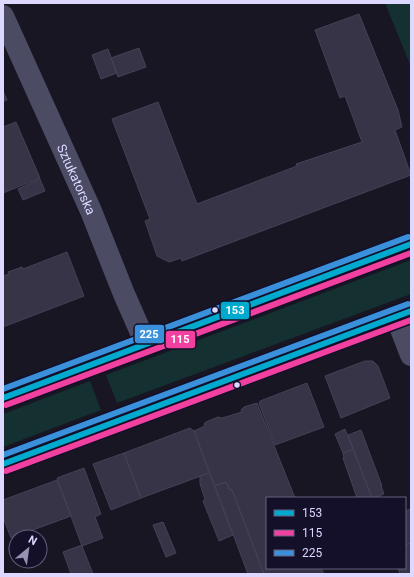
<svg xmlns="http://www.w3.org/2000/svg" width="414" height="577" viewBox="0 0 414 577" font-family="Roboto,sans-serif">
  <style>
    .green { fill: #143030 }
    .building { fill: #363446; stroke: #454157 }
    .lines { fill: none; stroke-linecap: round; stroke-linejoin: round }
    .street { stroke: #4b4b64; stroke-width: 22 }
    .secondary { stroke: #595776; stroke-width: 22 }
    .bus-1-casing { stroke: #141029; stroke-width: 9 }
    .bus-2-casing { stroke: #141029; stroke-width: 9 }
    .bus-3-casing { stroke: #141029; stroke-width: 9 }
    .bus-1 { stroke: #00a9ce; stroke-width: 6 }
    .bus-2 { stroke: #f240a1; stroke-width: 6 }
    .bus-3 { stroke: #3a90db; stroke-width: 6 }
    .bus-dot { fill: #dcd8ff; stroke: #141029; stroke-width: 1.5 }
    .labels { text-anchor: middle; stroke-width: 3; stroke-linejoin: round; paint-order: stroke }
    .street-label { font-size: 13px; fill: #dcd8ff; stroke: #141029 }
    .line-badge { stroke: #141029; stroke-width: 1.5 }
    .badge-label { font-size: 11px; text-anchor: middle; font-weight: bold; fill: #fff }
  </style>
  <rect width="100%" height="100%" fill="#181623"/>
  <path class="green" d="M385,3H411V67Z
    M411,260V294L117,403L106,375Z
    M90,381L101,410L3,447V414Z"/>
  <path class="building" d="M359,14L398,110L402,127L395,130L411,175L182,261L181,258L169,262L157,256L145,221L150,219L112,119L158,102L197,204L297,166L296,164L362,142L345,96L340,98L315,30Z
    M139,48L146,67L118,77L111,58Z
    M108,49L117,73L101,79L92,55Z
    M3,91L7,100L3,101Z
    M16,122L40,178L3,193V127Z
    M40,179L45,191L23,200L18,189Z
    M67,252L84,296L3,327V276L9,274L8,272L22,267L23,269Z
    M365,361H373L378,366L390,398L341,418L325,376Z
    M307,383L324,427L275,445L259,403L260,401Z
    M257,403L295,498H267V568H321L324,574H264L232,490H230L226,482L215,486L194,431L205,426L204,424L206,422L218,417L222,418L242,412L241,410L244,407Z
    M190,428L194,431L209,473L141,498L124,453Z
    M345,429L353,449L343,453L335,434Z
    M361,430L382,486H381L384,494L374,498H372L348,435Z
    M353,449L372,498H357L343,458H344L343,453Z
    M124,453L141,498L111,510L93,464Z
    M84,468L101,514L95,517L103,538L82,546L57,478Z
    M209,473L233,535L219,541L203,501L205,499L200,484V476Z
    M57,480L71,516L11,538L3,517V500Z
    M226,482L230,490H232L264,574H248L215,486Z
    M411,509V543L405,545V511Z
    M163,522L176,553L166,557L153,525Z
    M411,543V574H400L398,568H405V545Z
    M82,545V546L93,574H71L63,552Z"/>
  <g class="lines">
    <g class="street">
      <path id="s1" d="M3,16L91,211L124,294L146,344"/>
      <path d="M396,316L411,355"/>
    </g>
    <path class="secondary" d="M3,398L411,244
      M3,464L411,311"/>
    <defs>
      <path id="bus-1" d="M3,398L411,244
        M3,464L411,311"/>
      <path id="bus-2" d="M6,405L411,253
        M6,471L411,320"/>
      <path id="bus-3" d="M3,389L408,237
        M3,455L408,304"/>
    </defs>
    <use href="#bus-1" class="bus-1-casing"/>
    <use href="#bus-2" class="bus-2-casing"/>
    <use href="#bus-3" class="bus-3-casing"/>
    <use href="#bus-1" class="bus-1"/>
    <use href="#bus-2" class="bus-2"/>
    <use href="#bus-3" class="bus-3"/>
  </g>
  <g class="bus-dot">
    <circle cx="215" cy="310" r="3.5"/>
    <circle cx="237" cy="385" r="3.5"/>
  </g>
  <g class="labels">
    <g class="street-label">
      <text dy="5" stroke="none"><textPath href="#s1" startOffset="179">Sztukatorska</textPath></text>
    </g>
  </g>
  <g class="line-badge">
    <rect x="220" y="301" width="30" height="19" rx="4" fill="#00a9ce"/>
    <rect x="134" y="324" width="31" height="20" rx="4" fill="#3a90db"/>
    <rect x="165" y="330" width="31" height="19" rx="4" fill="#f240a1"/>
  </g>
  <g class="badge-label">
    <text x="235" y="314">153</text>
    <text x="149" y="338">225</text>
    <text x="180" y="343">115</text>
  </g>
  <rect width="414" height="577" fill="none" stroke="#dcd8ff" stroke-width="8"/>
  <rect x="266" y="497" width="140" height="72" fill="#141029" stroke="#64607f"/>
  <rect x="274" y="510" width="20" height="6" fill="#00a9ce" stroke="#64607f"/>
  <text x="302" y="517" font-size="12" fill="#dcd8ff">153</text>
  <rect x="274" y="530" width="20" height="6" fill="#f240a1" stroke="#64607f"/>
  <text x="302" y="537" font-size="12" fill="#dcd8ff">115</text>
  <rect x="274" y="550" width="20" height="6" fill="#3a90db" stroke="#64607f"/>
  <text x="302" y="557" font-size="12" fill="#dcd8ff">225</text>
  <g transform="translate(28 549) rotate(29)"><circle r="19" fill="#141029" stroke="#64607f"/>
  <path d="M0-3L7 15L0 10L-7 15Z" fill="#9794b2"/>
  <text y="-6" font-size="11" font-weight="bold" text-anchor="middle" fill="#dcd8ff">N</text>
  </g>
</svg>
